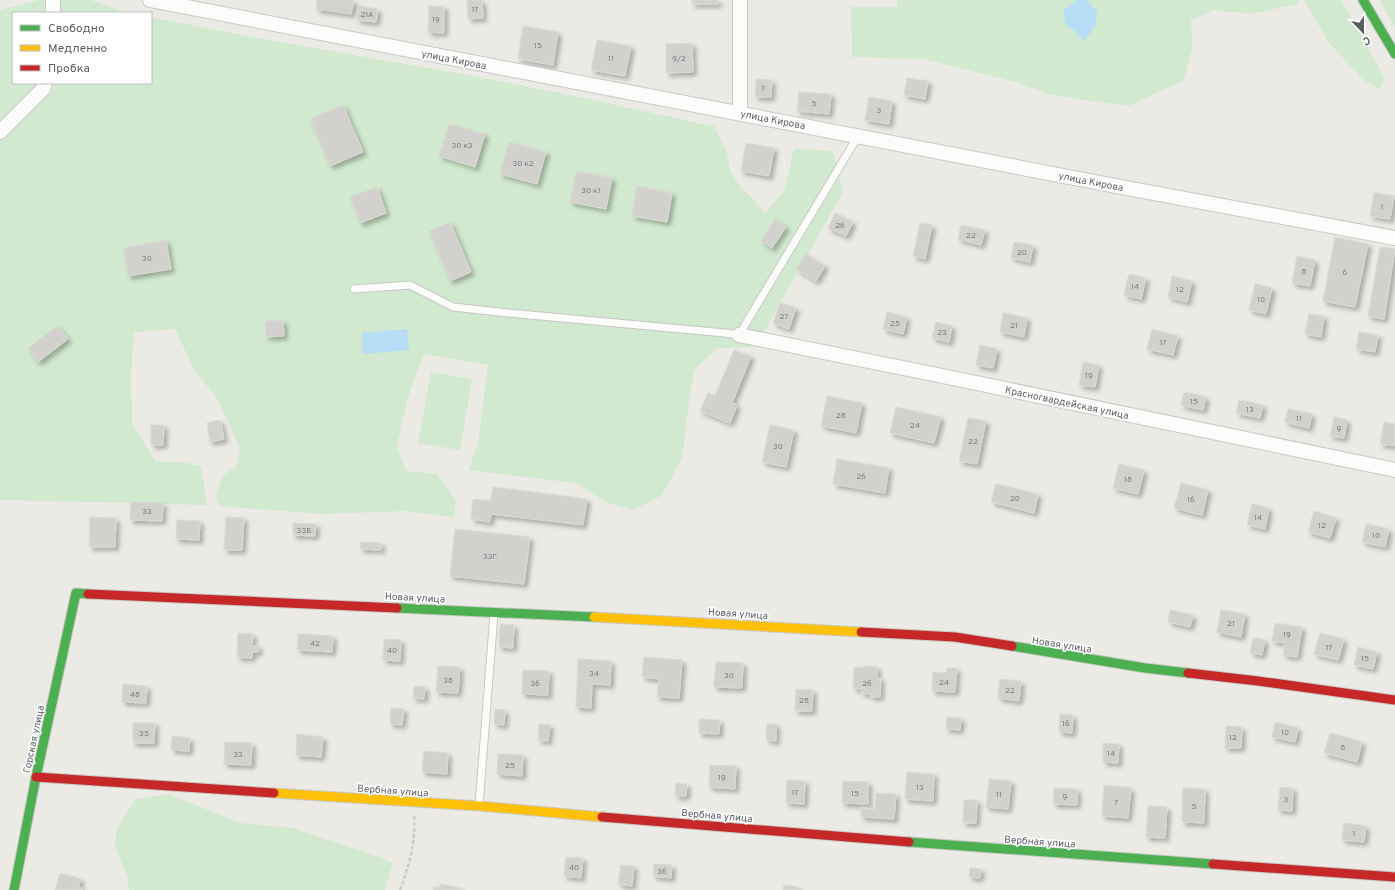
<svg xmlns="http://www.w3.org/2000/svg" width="1395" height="890" viewBox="0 0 1395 890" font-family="Overpass,sans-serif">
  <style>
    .green { fill: #d1e9ce }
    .water { fill: #b7ddf7 }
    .building { fill: #d2d1ce; stroke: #dbd9d4; filter: url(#shadow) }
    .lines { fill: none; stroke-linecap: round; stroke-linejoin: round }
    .lane-casing { stroke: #c7c7c6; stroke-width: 9 }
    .street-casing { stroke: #c7c7c6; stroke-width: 16 }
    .fast-casing { stroke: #c7c8c7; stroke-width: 11 }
    .slow-casing { stroke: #c7c8c7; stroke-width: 11 }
    .jam-casing { stroke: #c7c8c7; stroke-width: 11 }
    .path { stroke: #c7cdca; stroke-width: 2.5; stroke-dasharray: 4 2; stroke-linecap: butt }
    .lane { stroke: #fcfcfb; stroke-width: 7 }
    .street { stroke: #fcfcfb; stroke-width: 14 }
    .fast { stroke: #4caf50; stroke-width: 9 }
    .slow { stroke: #ffc107; stroke-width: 9 }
    .jam { stroke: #c62828; stroke-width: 9 }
    .labels { text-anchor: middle; stroke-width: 3; stroke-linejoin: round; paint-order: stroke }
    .number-label { font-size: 8px; fill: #797d80 }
    .street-label { font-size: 10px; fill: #5a5f64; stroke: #fff }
  </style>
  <defs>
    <filter id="shadow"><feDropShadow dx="3.5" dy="3.5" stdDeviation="2" flood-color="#0004"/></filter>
  </defs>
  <rect width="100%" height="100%" fill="#ebeae5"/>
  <path class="green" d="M39,0H91L119,10L132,13H13V83H151V17L273,41L463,74L589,99L702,124L714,126L726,150L731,172L741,188L752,198L765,213L784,192L794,149L833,151L843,192L765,330L752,347L718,348L694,370L687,416L682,458L662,495L633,510L606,502L576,483L469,470L478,442L488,365L424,354L408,397L397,446L406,471L437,474L456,500L454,517L405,511L321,514L219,506L216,496L222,476L236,467L240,448L218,400L194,369L175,329L134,332L131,373L132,423L156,462H182L201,466L207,505L0,500V10Z
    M897,0H1077L1064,10L1097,11L1087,0H1300L1297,4L1251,14L1214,10L1191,20L1192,49L1184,80L1128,106L1051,95L1016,82L924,59L852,57L851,7H898Z
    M1304,0H1341L1385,79L1379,89L1364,80L1329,43Z
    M1379,0H1395V26Z
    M431,372L472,379L460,450L418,443Z
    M169,794L240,823L292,828L371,854L393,863L385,890H129L127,876L115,847L117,828L136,799Z"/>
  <path class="water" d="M1077,0H1087L1097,11L1096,25L1084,41L1076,32L1065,24L1064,10Z
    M407,329L409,350L363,354L362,333Z"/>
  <path class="building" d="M317,0H354L351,14L316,9Z
    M467,0H482L483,18L468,19Z
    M692,0H718V4H692Z
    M359,6L378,9L376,22L357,20Z
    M429,6H444V33L428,32Z
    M523,26L558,32L553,65L518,59Z
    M597,40L631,46L625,76L591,70Z
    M692,43L693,72L666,73V44Z
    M907,78L928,81L925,99L904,95Z
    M756,79L772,80L771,97H755Z
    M799,92L831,94L829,114L797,111Z
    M869,97L892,101L889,124L865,120Z
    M343,105L363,152L330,166L310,119Z
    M449,124L485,134L475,167L439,156Z
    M509,142L546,152L537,184L500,174Z
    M746,143L774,148L769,176L741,171Z
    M576,171L612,178L606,209L570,202Z
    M637,186L672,193L667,222L632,216Z
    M377,187L386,213L360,223L350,197Z
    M1374,193L1394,196L1390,219L1370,216Z
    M835,213L853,222L846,236L828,228Z
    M775,219L786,227L772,248L761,241Z
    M450,222L471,272L450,281L429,231Z
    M920,223L932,225L925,259L913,256Z
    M961,225L985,230L981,245L958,239Z
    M1335,237L1368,244L1355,307L1323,301Z
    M166,240L171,269L128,276L123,248Z
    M1014,242L1033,245L1030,262L1011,258Z
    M1380,247L1395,249L1384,319L1368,316Z
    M806,254L825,266L816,281L796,269Z
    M1297,256L1315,260L1310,286L1292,283Z
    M1129,274L1146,278L1141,299L1124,295Z
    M1172,276L1192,281L1187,302L1168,297Z
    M1255,284L1272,288L1266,314L1249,310Z
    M780,303L796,308L789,329L773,323Z
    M887,312L907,317L903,334L883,329Z
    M1003,313L1027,318L1024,337L1000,332Z
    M1309,314L1324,316L1321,337L1305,334Z
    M283,320L284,336L266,337L265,321Z
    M936,322L952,326L949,342L932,338Z
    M57,326L68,339L38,362L28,348Z
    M1152,329L1178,336L1173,355L1147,349Z
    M1359,332L1378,335L1375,352L1356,349Z
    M980,345L997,349L993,368L976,365Z
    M734,350L751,356L732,403L737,405L730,423L700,411L708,393L715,396Z
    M1083,362L1099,365L1095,387L1079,385Z
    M1184,392L1206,397L1203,410L1181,405Z
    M827,396L862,403L856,433L821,426Z
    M1239,400L1263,405L1260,418L1236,413Z
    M896,407L941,417L934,443L890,433Z
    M1288,409L1312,414L1309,428L1285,422Z
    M1334,417L1347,420L1344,438L1330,436Z
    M968,418L986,421L977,464L959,461Z
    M220,420L224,439L210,442L207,423Z
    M1384,422L1395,424L1394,446L1380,444Z
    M151,425H164L163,445H151Z
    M770,425L794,430L786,467L762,462Z
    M837,459L889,468L885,493L833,484Z
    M1119,464L1144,470L1138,494L1113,488Z
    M1181,483L1208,490L1202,515L1174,508Z
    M996,484L1038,494L1034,513L991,502Z
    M493,487L587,499L583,525L491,514L490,522L471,519L473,499L491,501Z
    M131,502L163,503L162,521L130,520Z
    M1252,504L1269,508L1265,529L1247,525Z
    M1314,511L1336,518L1330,538L1308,532Z
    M90,517L116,518L115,547H89Z
    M226,517L244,518L242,550H224Z
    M177,520L200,521L199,540L176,539Z
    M293,523L316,524L315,536L293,535Z
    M1366,524L1389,529L1385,547L1362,542Z
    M455,529L530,537L524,584L450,576Z
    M361,542L381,543V550L360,549Z
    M1170,610L1193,615L1190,627L1168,622Z
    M1221,610L1245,614L1241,637L1217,632Z
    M1275,623L1302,627L1297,657L1283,655L1285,643L1272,641Z
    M500,624L514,625L513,648L499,647Z
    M238,633L253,634L252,646H259L258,652H252V658L237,657Z
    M1320,633L1344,639L1338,660L1314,654Z
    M298,634L333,636L332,652L297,650Z
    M1253,638L1265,640L1262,655L1250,653Z
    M384,639L401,640L400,661L383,660Z
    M1358,647L1377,652L1373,669L1354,665Z
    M644,657L682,660L679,698L657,697L659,679L642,677Z
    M578,659L611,661L610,685L592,684L591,708L576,707Z
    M716,662L743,663L742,688L714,687Z
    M438,666L460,667L458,693L436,692Z
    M863,666L877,667V678H881L880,697H871V694L861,693L862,689L853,688L854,667L863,668Z
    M947,668H957L955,692L932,691L933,672L946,673Z
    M523,670L549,671L548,695L522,694Z
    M1000,679L1021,681L1019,701L998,698Z
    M123,684L147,686L146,703L122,702Z
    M414,686L425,687L424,699L413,698Z
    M796,689L813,690L812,711H795Z
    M391,708L404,709L402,725L390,724Z
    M495,709L505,710L504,725L494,724Z
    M1060,714L1073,715L1072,733L1059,732Z
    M947,717L961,718L960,730L946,729Z
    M699,719L720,720L719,734L699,733Z
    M1275,722L1298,728L1295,742L1272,737Z
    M133,723H155L154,743H133Z
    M539,724L550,725L548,741L538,740Z
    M767,724H776V741L766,740Z
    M1226,726L1242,727L1241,748H1225Z
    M1330,733L1362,742L1357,762L1324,753Z
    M297,734L323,737L321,757L296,755Z
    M172,736L190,738L189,751L171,750Z
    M225,742L252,743L251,765L224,764Z
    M1103,743L1119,744L1118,763L1103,762Z
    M424,751L448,753L447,774L422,772Z
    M498,754L523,755L522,776L497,774Z
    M710,765L736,766L735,789L709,787Z
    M907,772L934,774L933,801L905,799Z
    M989,779L1011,781L1008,809L986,807Z
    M787,780L805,781L804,804L786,803Z
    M843,781L868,782V804L842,803Z
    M676,783L687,784L686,796H675Z
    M1104,785L1131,788L1128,818L1102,816Z
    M1280,787L1293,788L1292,811L1278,810Z
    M1054,788L1077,789V805L1053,804Z
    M1183,788L1205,789L1204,823L1182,822Z
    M876,793L896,794L894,819L861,817V808L875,809Z
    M964,800H977L976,823H963Z
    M1148,806L1167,807L1165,838L1146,837Z
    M1344,823L1366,826L1364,842L1342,840Z
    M566,857L583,858L581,878L564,876Z
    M654,864L672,865L671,878L653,876Z
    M621,865L634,866L632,886L618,884Z
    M970,868L981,869L980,878L969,877Z
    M60,873L81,879L78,887L82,888V890H55Z
    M440,884L460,888V890H433L434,887L440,888Z
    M784,885L798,887V890H783Z"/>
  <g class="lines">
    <defs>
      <path id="lane" d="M354,289L410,285L453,307L508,313L725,333L739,335L858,136
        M479,805L494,614"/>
      <path id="street" d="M150,0L1121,187L1395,238
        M53,13V0
        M740,113V0
        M0,132L43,89L45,83
        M739,335L928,373L1395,470"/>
      <path id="fast" d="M1363,0L1395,54
        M397,608L594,617
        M1012,646L1145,668L1188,673
        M909,842L1213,864
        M14,890L36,777L76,593L88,594"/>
      <path id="slow" d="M594,617L861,632
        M274,793L479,806L602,817"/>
      <path id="jam" d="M88,594L397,608
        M861,632L955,637L1012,646
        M1188,673L1258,681L1395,700
        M36,777L274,793
        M602,817L909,842
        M1213,864L1395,877"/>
    </defs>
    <use href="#lane" class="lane-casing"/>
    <use href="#street" class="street-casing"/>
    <use href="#fast" class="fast-casing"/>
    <use href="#slow" class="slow-casing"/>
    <use href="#jam" class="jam-casing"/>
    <path class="path" d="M400,890C409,866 416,842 414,816"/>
    <use href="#lane" class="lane"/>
    <use href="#street" class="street"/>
    <use href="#fast" class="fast"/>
    <use href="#slow" class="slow"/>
    <use href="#jam" class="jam"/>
  </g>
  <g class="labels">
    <g class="number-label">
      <text x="475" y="12">17</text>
      <text x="367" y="17">21А</text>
      <text x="436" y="22">19</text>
      <text x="538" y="48">15</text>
      <text x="611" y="61">11</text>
      <text x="679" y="61">9/2</text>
      <text x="763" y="91">7</text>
      <text x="814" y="106">5</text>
      <text x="879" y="113">3</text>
      <text x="462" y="148">30 к3</text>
      <text x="523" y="166">30 к2</text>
      <text x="591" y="193">30 к1</text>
      <text x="1382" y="209">1</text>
      <text x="840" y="228">26</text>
      <text x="971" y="238">22</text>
      <text x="1022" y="255">20</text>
      <text x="147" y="261">30</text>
      <text x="1304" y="274">8</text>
      <text x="1345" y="275">6</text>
      <text x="1135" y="289">14</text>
      <text x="1180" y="292">12</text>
      <text x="1261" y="302">10</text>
      <text x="784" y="319">27</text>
      <text x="895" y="326">25</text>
      <text x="1014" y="328">21</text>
      <text x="942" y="335">23</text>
      <text x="1163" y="345">17</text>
      <text x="1089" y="378">19</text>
      <text x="1194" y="404">15</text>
      <text x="1250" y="412">13</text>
      <text x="841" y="418">28</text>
      <text x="1299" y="421">11</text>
      <text x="915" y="428">24</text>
      <text x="1339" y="431">9</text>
      <text x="973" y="444">22</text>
      <text x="778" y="449">30</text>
      <text x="861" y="479">26</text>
      <text x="1128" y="482">18</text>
      <text x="1015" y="501">20</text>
      <text x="1191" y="502">16</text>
      <text x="147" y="514">33</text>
      <text x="1258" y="520">14</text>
      <text x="1322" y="528">12</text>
      <text x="304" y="533">33Б</text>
      <text x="1376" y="538">10</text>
      <text x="490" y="559">33Г</text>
      <text x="1231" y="626">21</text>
      <text x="1287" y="637">19</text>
      <text x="315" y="646">42</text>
      <text x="1329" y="650">17</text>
      <text x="392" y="653">40</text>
      <text x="1365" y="661">15</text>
      <text x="594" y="676">34</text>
      <text x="729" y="678">30</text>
      <text x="448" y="683">38</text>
      <text x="944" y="685">24</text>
      <text x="535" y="686">36</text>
      <text x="867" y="686">26</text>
      <text x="1010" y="693">22</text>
      <text x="135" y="697">48</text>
      <text x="804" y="703">28</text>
      <text x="1066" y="726">16</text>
      <text x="1285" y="735">10</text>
      <text x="144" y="736">35</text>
      <text x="1233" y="740">12</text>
      <text x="1343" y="750">8</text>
      <text x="1111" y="756">14</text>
      <text x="238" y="757">33</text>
      <text x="510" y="768">25</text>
      <text x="722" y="780">19</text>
      <text x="920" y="790">13</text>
      <text x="795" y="795">17</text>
      <text x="855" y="796">15</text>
      <text x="999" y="797">11</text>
      <text x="1065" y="799">9</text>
      <text x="1286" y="802">3</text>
      <text x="1116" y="805">7</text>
      <text x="1194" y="809">5</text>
      <text x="1354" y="836">1</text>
      <text x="574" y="870">40</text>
      <text x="662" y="874">36</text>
    </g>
    <g class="street-label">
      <text transform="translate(454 59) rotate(11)" y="4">улица Кирова</text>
      <text transform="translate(773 119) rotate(11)" y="4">улица Кирова</text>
      <text transform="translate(1091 181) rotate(11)" y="4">улица Кирова</text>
      <text transform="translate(1067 402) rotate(12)" y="4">Красногвардейская улица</text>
      <text transform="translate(415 597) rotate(3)" y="4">Новая улица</text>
      <text transform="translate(738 613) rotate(4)" y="4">Новая улица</text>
      <text transform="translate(1062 644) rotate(9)" y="4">Новая улица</text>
      <text transform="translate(33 739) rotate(-78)" y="4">Горская улица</text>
      <text transform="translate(393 790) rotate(4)" y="4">Вербная улица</text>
      <text transform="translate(717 815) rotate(5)" y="4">Вербная улица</text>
      <text transform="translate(1040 841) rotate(4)" y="4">Вербная улица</text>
    </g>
  </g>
  <rect x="12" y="12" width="140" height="72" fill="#ffffff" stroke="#bdbfc1"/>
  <rect x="20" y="25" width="20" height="6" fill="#4caf50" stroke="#bdbfc1"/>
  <text x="48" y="32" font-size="12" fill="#5a5f64">Свободно</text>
  <rect x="20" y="45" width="20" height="6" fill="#ffc107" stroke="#bdbfc1"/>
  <text x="48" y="52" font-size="12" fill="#5a5f64">Медленно</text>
  <rect x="20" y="65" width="20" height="6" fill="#c62828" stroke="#bdbfc1"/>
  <text x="48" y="72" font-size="12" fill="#5a5f64">Пробка</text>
  <g transform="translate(1363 32) rotate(158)" stroke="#ffffff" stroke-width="3" paint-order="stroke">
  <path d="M0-3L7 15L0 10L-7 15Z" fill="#5a5f64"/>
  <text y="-6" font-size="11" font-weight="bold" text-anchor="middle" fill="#5a5f64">С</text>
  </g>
</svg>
